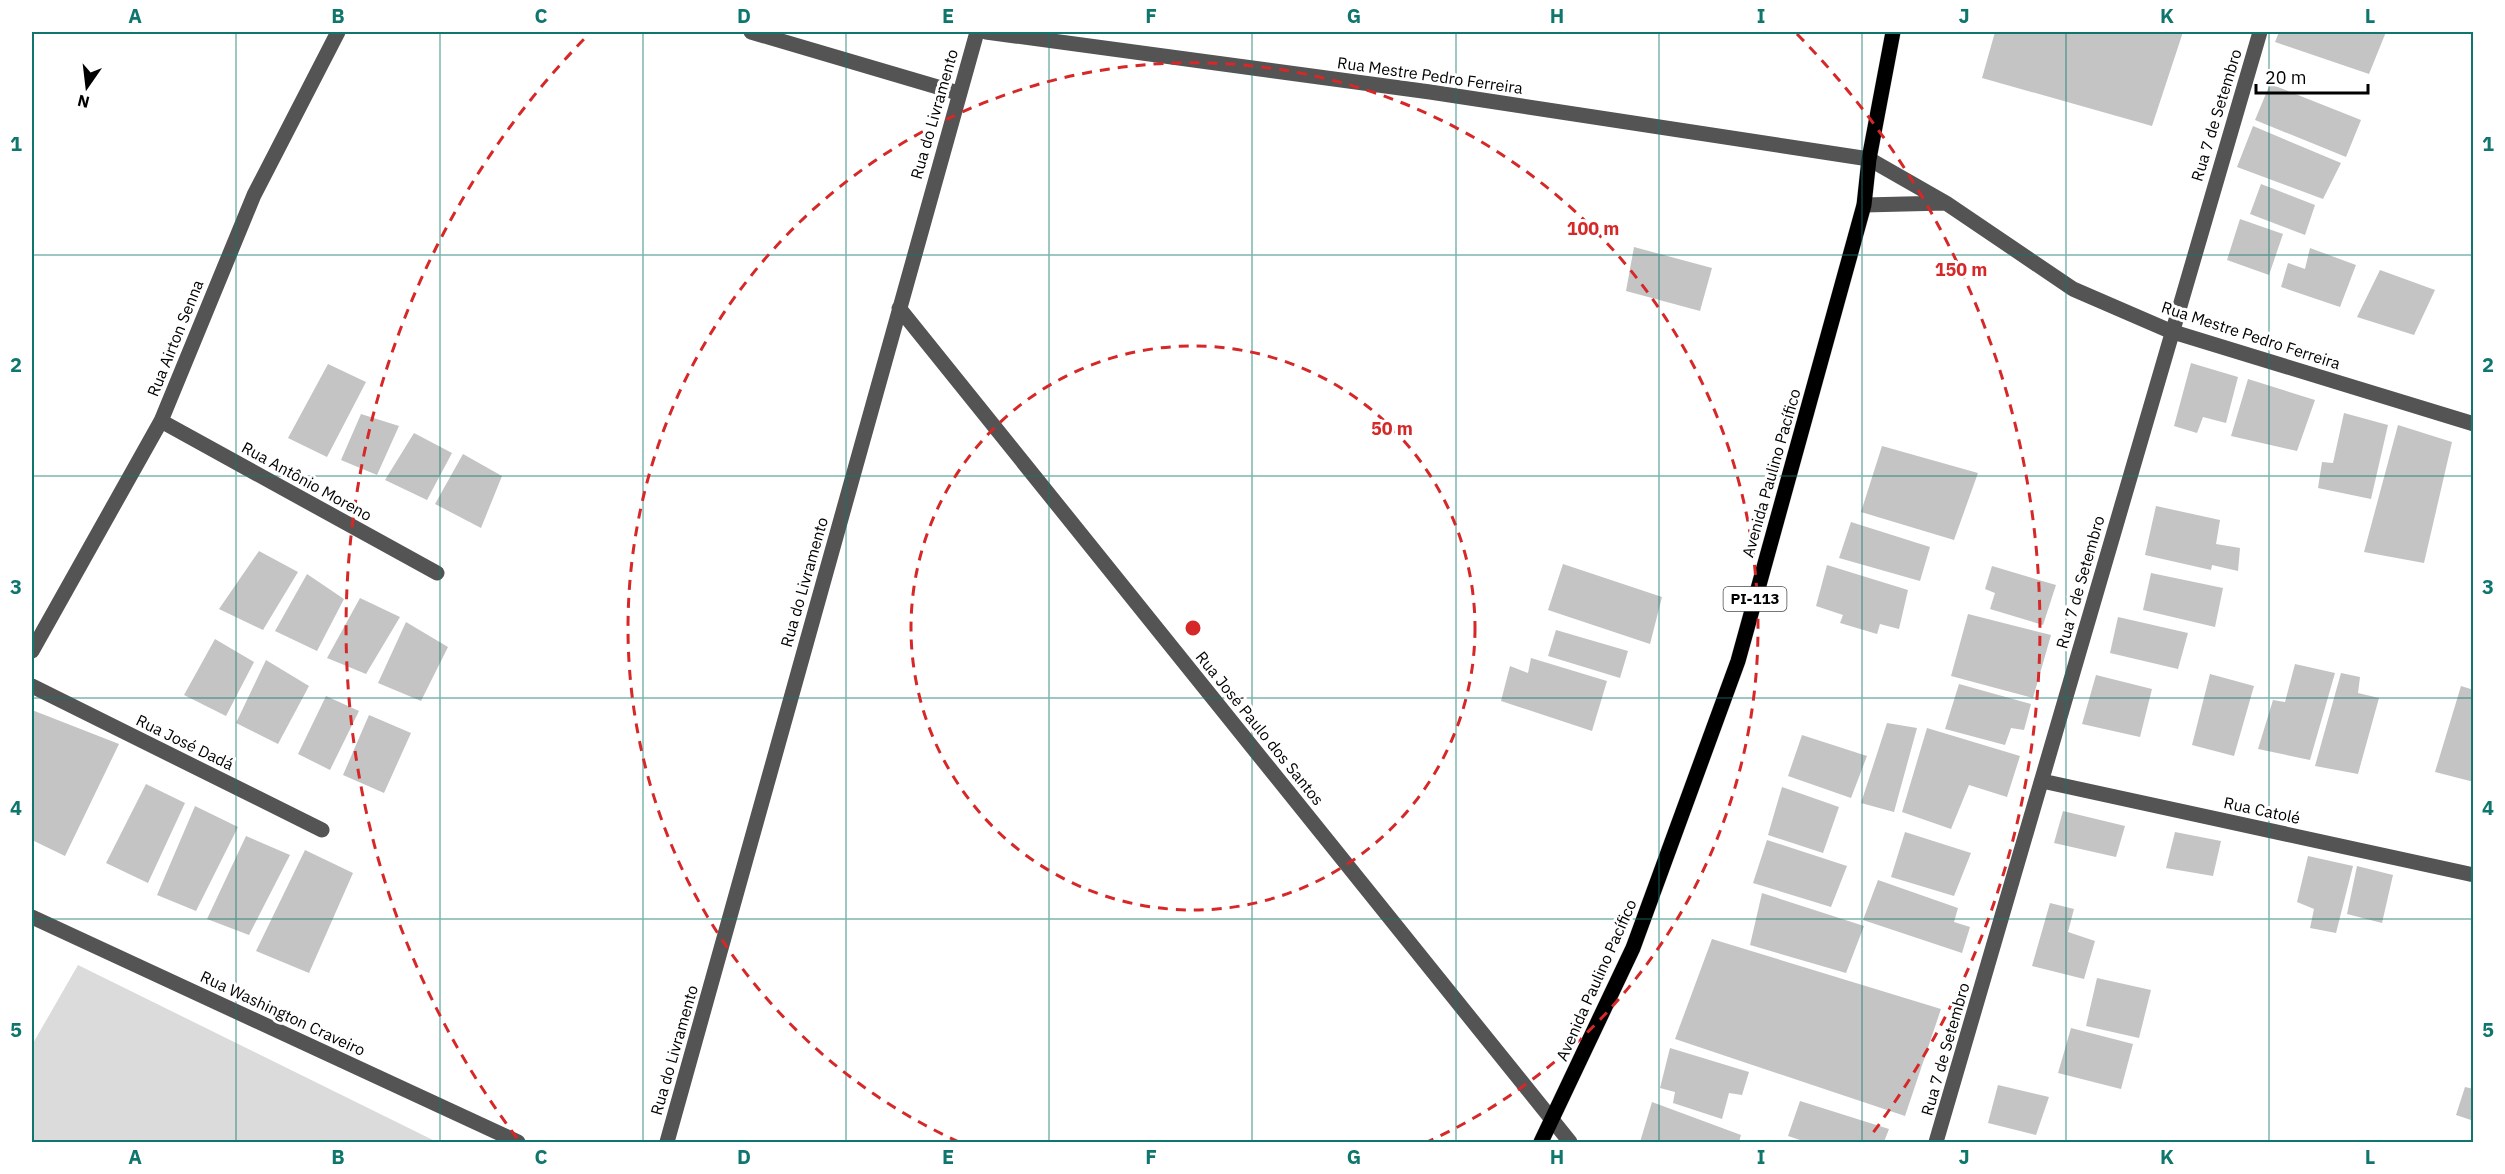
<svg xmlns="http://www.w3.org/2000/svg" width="2505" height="1174" viewBox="0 0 2505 1174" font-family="'IBM Plex Sans',sans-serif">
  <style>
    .green { fill: #dbdbdb }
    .building { fill: #c4c4c4 }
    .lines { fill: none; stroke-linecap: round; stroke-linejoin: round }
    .major-casing { stroke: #dbdbdb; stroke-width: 16 }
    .minor { stroke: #545454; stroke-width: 15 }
    .major { stroke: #000; stroke-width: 15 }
    .grid { fill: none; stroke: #0f766e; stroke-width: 1.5; stroke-opacity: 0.55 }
    .ring { fill: none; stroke: #d62828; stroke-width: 3; stroke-dasharray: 10 8 }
    .labels { text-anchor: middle; stroke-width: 6; stroke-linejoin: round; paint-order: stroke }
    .shield { fill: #fff; stroke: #4c4c4c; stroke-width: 1.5 }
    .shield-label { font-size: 15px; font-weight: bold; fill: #000 }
    .street-label { font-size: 16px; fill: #000; stroke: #fff }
    .centre { fill: #d62828; stroke: #fff; stroke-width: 3 }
    .ring-label { font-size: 18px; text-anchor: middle; font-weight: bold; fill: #d62828; stroke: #fff; stroke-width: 6; stroke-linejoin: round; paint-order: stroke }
    .neatline { fill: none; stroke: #0f766e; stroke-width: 2 }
    .grid-label { font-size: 20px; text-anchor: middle; font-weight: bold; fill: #0f766e }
  </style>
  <rect width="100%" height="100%" fill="#fff"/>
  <path class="green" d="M78,965L437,1142H32V1045Z"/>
  <path class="building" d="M1995,32H2183L2152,126L1982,78Z
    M2279,32H2386L2369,74L2275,42Z
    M2270,84L2361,120L2346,157L2255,120Z
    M2253,126L2341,163L2323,199L2237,167Z
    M2261,184L2315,205L2305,235L2250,214Z
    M2240,219L2283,234L2269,275L2227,260Z
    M1634,247L1712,268L1700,311L1626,291Z
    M2310,248L2356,265L2340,307L2281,287L2288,263L2305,269Z
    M2380,270L2435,290L2414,335L2357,317Z
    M2191,363L2238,377L2226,423L2203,417L2197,433L2174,426Z
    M328,364L366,382L327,457L288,438Z
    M2248,379L2315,400L2297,451L2231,436Z
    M2344,413L2388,425L2371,499L2318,488L2322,462L2333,463Z
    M361,414L399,426L377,475L341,460Z
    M2398,425L2452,442L2424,563L2364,552Z
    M414,433L452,453L427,500L385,480Z
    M1882,446L1978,473L1954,540L1861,512Z
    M463,454L502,476L481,528L435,504Z
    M2156,506L2220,520L2216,544L2240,548L2238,571L2212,565L2211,570L2145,555Z
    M1851,522L1930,547L1920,581L1839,558Z
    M259,551L298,572L263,630L219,609Z
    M1563,564L1662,597L1650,644L1548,610Z
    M1827,565L1908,590L1899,629L1880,624L1877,634L1840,623L1843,615L1816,606Z
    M1992,566L2056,585L2043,625L1990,609L1995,593L1985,589Z
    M2151,573L2223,588L2215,627L2143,610Z
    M307,574L344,599L317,651L275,631Z
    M360,598L400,617L366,674L327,658Z
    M1968,614L2051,635L2033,698L1951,676Z
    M2118,617L2188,633L2178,669L2110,653Z
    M406,622L448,647L421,701L378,683Z
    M1556,630L1628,651L1620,678L1548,656Z
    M215,639L254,662L226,716L184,695Z
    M1531,658L1607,681L1592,731L1501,701L1510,666L1528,673Z
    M266,660L309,686L278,744L236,723Z
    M2295,664L2335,673L2310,760L2258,749L2273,700L2285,702Z
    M2341,673L2360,677L2358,693L2379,698L2358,774L2315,766Z
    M2210,674L2254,686L2234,756L2192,745Z
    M2096,675L2152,689L2140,737L2082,724Z
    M1959,684L2031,704L2024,730L2011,728L2005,745L1945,729Z
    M2461,686L2474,690V782L2435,772Z
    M326,696L359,711L330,770L298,754Z
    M32,710L119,744L65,856L32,840Z
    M369,715L411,733L384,793L343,775Z
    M1887,723L1917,728L1894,812L1861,803Z
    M1927,728L2020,756L2007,797L1969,785L1951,829L1902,812Z
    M1802,735L1867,756L1851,798L1788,776Z
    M146,784L185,803L148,883L106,863Z
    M1782,787L1839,807L1823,853L1768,835Z
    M195,806L238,827L196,911L157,895Z
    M2063,811L2125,826L2116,857L2054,843Z
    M1905,832L1971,853L1954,896L1891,877Z
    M2175,832L2221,841L2213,876L2166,868Z
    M246,836L290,855L249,935L207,919Z
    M1767,840L1847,866L1831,907L1753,883Z
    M305,850L353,873L309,973L256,951Z
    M2308,856L2353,866L2336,933L2310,928L2314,909L2297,902Z
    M2357,866L2393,875L2382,923L2347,914Z
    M1878,880L1958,908L1954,922L1970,927L1962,953L1863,920Z
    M1762,893L1864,926L1846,973L1750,945Z
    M2050,903L2074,909L2068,932L2095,941L2084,979L2032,966Z
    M1712,939L1941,1009L1905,1116L1675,1039Z
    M2097,978L2151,990L2139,1038L2086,1026Z
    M2071,1028L2133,1044L2121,1089L2058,1073Z
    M1670,1048L1749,1072L1742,1095L1729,1093L1722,1119L1673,1103L1675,1092L1660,1088Z
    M1998,1085L2049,1097L2036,1135L1988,1123Z
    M2465,1087L2474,1089V1121L2456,1115Z
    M1800,1101L1889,1129L1884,1142H1806L1788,1136Z
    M1652,1102L1741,1135L1739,1142H1640Z"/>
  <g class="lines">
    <defs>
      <path id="major" d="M1541,1142L1633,948L1738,661L1864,205L1869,159L1893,32"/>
    </defs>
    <use href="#major" class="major-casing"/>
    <path class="minor" d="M751,32L958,93
      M986,32L1430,92L1869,159L1946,203L2073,289L2170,331L2474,424
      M1864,205L1946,203
      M899,308L1570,1142
      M161,421L437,573
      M32,651L161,421L254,195L338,32
      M32,686L322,830
      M2042,781L2474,875
      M32,917L518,1142
      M667,1142L977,32
      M1936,1142L2260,32"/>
    <use href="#major" class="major"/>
  </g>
  <path class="grid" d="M236,32V1142M440,32V1142M643,32V1142M846,32V1142M1049,32V1142M1252,32V1142M1456,32V1142M1659,32V1142M1862,32V1142M2066,32V1142M2269,32V1142M32,255H2474M32,476H2474M32,698H2474M32,919H2474"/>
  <g class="ring">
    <circle cx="1193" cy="628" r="282"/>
    <path d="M959 1142A565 565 0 1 1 1427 1142"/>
    <path d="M517 1138A847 847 0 0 1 589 34M1797 34A847 847 0 0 1 1869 1138"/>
  </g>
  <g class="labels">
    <rect class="shield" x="1723.5" y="587" width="63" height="24" rx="4.5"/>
    <g class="shield-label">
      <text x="1755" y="604">PI-113</text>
    </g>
    <g class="street-label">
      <text transform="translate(1430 75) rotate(8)" y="6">Rua Mestre Pedro Ferreira</text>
      <text transform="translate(934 114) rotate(-74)" y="6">Rua do Livramento</text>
      <text transform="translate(2216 115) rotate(-73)" y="6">Rua 7 de Setembro</text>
      <text transform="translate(2251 335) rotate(18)" y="6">Rua Mestre Pedro Ferreira</text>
      <text transform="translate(175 338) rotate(-68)" y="6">Rua Airton Senna</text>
      <text transform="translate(1771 473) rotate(-74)" y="6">Avenida Paulino Pacífico</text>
      <text transform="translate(307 481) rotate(29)" y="6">Rua Antônio Moreno</text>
      <text transform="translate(804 582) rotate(-74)" y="6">Rua do Livramento</text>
      <text transform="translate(2080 582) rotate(-74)" y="6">Rua 7 de Setembro</text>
      <text transform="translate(1260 728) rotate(51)" y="6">Rua José Paulo dos Santos</text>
      <text transform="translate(185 742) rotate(26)" y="6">Rua José Dadá</text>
      <text transform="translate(2262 810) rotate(12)" y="6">Rua Catolé</text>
      <text transform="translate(1596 980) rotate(-66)" y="6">Avenida Paulino Pacífico</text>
      <text transform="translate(283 1013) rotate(25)" y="6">Rua Washington Craveiro</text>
      <text transform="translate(1945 1049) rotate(-74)" y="6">Rua 7 de Setembro</text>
      <text transform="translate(674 1050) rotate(-74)" y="6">Rua do Livramento</text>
    </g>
  </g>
  <circle cx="1193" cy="628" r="9" class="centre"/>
  <g class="ring-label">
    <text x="1593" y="235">100 m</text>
    <text x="1961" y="276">150 m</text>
    <text x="1392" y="435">50 m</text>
  </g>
  <rect width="2505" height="1174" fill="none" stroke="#ffffff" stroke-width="66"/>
  <g transform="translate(87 87) rotate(194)" stroke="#ffffff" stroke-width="4.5" paint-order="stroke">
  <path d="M0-4.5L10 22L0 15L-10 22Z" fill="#000000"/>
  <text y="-9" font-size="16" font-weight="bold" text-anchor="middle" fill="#000000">N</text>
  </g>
  <path d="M2256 84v9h112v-9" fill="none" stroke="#000000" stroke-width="3"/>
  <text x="2265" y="84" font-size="18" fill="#000000" stroke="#ffffff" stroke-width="4.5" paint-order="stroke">20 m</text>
  <rect x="33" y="33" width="2439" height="1108" class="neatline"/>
  <g class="grid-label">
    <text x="135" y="23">A</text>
    <text x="338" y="23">B</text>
    <text x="541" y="23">C</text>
    <text x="744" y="23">D</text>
    <text x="948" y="23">E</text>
    <text x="1151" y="23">F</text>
    <text x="1354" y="23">G</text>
    <text x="1557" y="23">H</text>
    <text x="1761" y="23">I</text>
    <text x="1964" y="23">J</text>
    <text x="2167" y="23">K</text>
    <text x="2370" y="23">L</text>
    <text x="16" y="151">1</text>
    <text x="2488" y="151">1</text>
    <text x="16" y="372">2</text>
    <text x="2488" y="372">2</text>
    <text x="16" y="594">3</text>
    <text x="2488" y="594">3</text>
    <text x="16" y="815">4</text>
    <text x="2488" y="815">4</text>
    <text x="16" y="1037">5</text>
    <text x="2488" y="1037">5</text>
    <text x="135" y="1164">A</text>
    <text x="338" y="1164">B</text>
    <text x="541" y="1164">C</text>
    <text x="744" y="1164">D</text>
    <text x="948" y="1164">E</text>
    <text x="1151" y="1164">F</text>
    <text x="1354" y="1164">G</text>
    <text x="1557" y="1164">H</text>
    <text x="1761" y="1164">I</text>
    <text x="1964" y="1164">J</text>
    <text x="2167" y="1164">K</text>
    <text x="2370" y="1164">L</text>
  </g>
</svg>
